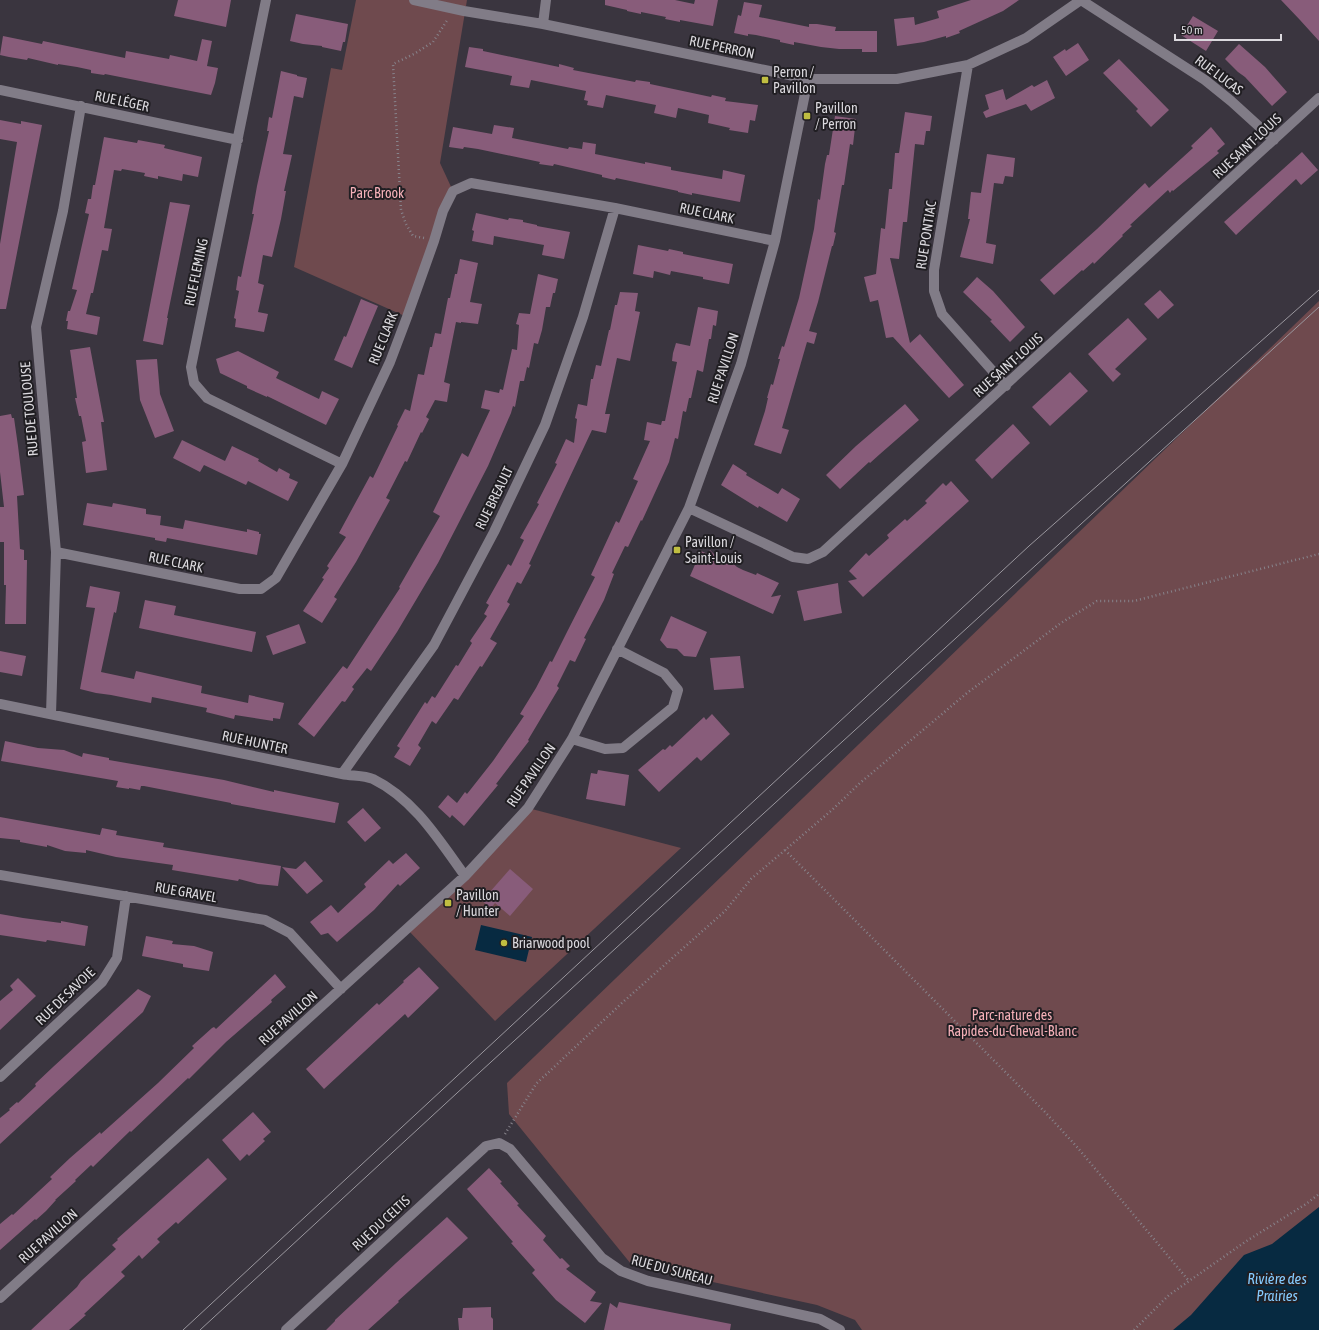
<svg xmlns="http://www.w3.org/2000/svg" width="1319" height="1330" viewBox="0 0 1319 1330" font-family="'Asap Condensed',sans-serif">
  <style>
    .green { fill: #6f4a4e }
    .water { fill: #072a41 }
    .building { fill: #885c7a }
    .lines { fill: none; stroke-linecap: round; stroke-linejoin: round }
    .path { stroke: #87838b; stroke-width: 2.5; stroke-dasharray: 1 3; stroke-linecap: butt }
    .minor { stroke: #817c87; stroke-width: 10 }
    .tram { stroke: #9a979e; stroke-width: 1 }
    .poi-dot { fill: #c0be41; stroke: #201e22; stroke-width: 1.5 }
    .labels { text-anchor: middle; stroke-width: 4; stroke-linejoin: round; paint-order: stroke }
    .street-label { font-size: 14px; fill: #dbd9de; stroke: #201e22 }
    .poi-label { font-size: 14px; fill: #dbd9de; stroke: #201e22; text-anchor: start }
    .park-label { font-size: 14px; fill: #f6b1b9; stroke: #201e22 }
    .water-label { font-size: 15px; font-style: italic; fill: #85cbff; stroke: #201e22 }
  </style>
  <rect width="100%" height="100%" fill="#3a353f"/>
  <path class="green" d="M356,0H467L440,163L453,191L407,317L294,267L331,68L342,70Z
    M1319,301V1330H862L855,1320L817,1305L631,1264L509,1114L507,1083Z
    M528,808L681,848L495,1021L407,929Z"/>
  <path class="water" d="M481,925L532,937L526,962L475,950Z
    M1319,1207V1330H1173L1191,1315L1244,1255L1272,1244Z"/>
  <path class="building" d="M178,0H231L226,27L174,16Z
    M605,0H675L694,4L695,0H718L713,26L680,20V22L665,19L666,17L641,12V14L627,11V10L605,5Z
    M971,0H1019L1003,11L959,31L960,33L946,38V36L924,42L897,46L894,19L914,17L915,25L939,18L937,11Z
    M1281,0H1319V41L1300,20Z
    M744,2L762,5L759,17L809,27V24H817L836,27L835,31H877V52H862V49H839L821,47L794,42V45L780,42V40L756,35L748,34V36L734,33L738,15L741,16Z
    M296,14L348,24L345,42H343L341,51L322,47V46L303,44L290,41Z
    M1193,16L1218,31L1206,51L1181,35Z
    M3,36L42,44L43,41L125,58L126,51L169,59L170,55L197,61L202,39L212,41L207,66L218,68L215,83L211,95L105,74L104,75L91,73V70L77,67L58,64V65L28,58L27,60L9,57L0,55Z
    M1078,43L1089,60L1066,76L1053,57L1065,49L1066,51Z
    M1239,44L1265,67L1287,92L1272,106L1245,77L1238,72L1225,59Z
    M469,47L483,49V51L559,67V64L574,68L573,70L635,82L636,80L650,82V84L711,97L712,95L726,98L725,101L758,105L755,121L750,120L748,133L729,130L730,128L708,123L709,115L678,108L676,118L654,113L656,105L606,95L603,108L587,105L588,101L584,100L586,91L531,80L529,88L510,85L512,76L465,67Z
    M1119,59L1169,110L1151,127L1136,111L1138,109L1103,73Z
    M281,71L297,75V76L307,78L303,98L294,96L283,154L292,155L284,191H286L281,219L272,257L263,255L258,283L264,285L258,312L268,314L264,332L235,327L236,319L234,318L239,291L236,290L238,276L241,277L244,262L254,214H252L257,186L269,131H267L269,117L272,118Z
    M1047,80L1055,98L1031,111L1026,104L986,118L983,112L989,109L985,95L1003,89L1006,100L1032,85L1034,87Z
    M905,112L932,116L930,131H926L924,145L915,144L907,222H903L899,259L890,258L910,343L920,334L964,385L949,398L893,337L886,338L878,300L870,302L864,277L876,274L881,228L885,229L889,189H892L895,153H899Z
    M835,116L856,119L853,145L850,144L844,185H842L834,232L836,233L833,246H832L818,302L809,331L817,333L814,344L807,342L782,428L789,430L781,454L754,445L765,411L768,398H767L771,384L773,385L780,359H778L782,346L784,347L799,298L814,229L818,199L820,200L825,164L827,155H829Z
    M0,120L21,124V121L42,125L6,309H0V244L17,142L0,139Z
    M494,125L514,128L512,138L568,149L569,147L582,149L583,142L596,144L595,154L645,164V162L671,167V170L722,179L723,170L745,175L740,202L692,193V195L678,192V191L616,178L615,180L602,177V175L554,164L553,166L539,164L540,162L478,149L464,147L463,149L449,147L453,127L492,134Z
    M1211,127L1225,144L1217,151L1219,153L1173,191L1172,190L1170,193L1168,190L1130,225L1132,226L1122,235L1123,236L1094,264L1093,262L1083,271L1082,270L1054,295L1040,280L1097,229L1145,183L1149,188L1193,148L1191,146Z
    M104,137L137,143L138,140L165,145L164,148L202,157L198,177L183,174L182,181L158,176V179L144,176L145,173L122,169L121,171L114,170L104,228L112,229L108,251L102,250L93,293H91L86,314L100,317L97,335L67,329L68,321H66L68,311H70L77,290L72,289L89,214L85,213L88,199H91L93,185H95Z
    M1302,152L1318,170L1301,185L1296,179L1236,235L1224,222Z
    M987,154L1015,158L1013,177L1005,176L1003,184L994,183L986,243L996,245L993,264L960,257L970,219H968L971,192L981,193Z
    M170,202L190,205L167,318H168L163,345L143,341Z
    M476,213L508,220L509,218L523,220V222L537,225V226L570,232L564,259L542,255L544,245L494,236L493,245L472,241L474,231L472,230Z
    M638,245L668,251L669,249L683,252V254L733,264L729,284L703,279V277L671,271L670,275L654,271L653,278L633,274Z
    M460,259L478,263L470,302L482,304L478,324L461,322V323L456,322L444,382L450,384L447,402L435,400L426,417L429,419L422,433L421,432L407,462L405,461L386,498L390,500L356,562L334,597L337,599L322,623L303,611L324,579L322,578L329,568L327,566L346,537L339,533L370,476L373,478L398,426L397,425L405,409L410,411L418,374L424,375L430,347H432L435,333L441,334L448,298H450L455,274H457Z
    M538,274L558,279L555,293H553L550,307H546L542,330L538,344L534,343L529,368L527,367L524,381H520L515,407L513,406L511,413L488,466L438,563L397,632L371,671L367,668L352,687L354,689L345,702L342,701L314,737L298,724L343,666L347,669L400,588L399,587L440,516L433,512L462,453L468,457L490,410L481,408L485,390L499,393L500,389L503,390L512,349L517,350L519,325L516,324L519,313L530,314Z
    M977,277L993,291L1025,327L1010,342L990,321L992,320L963,292Z
    M1160,290L1174,305L1158,319L1144,304Z
    M620,292L638,293L635,311L640,312L630,361L617,358L605,414H610L606,433L592,430L529,564L531,565L521,584L517,582L507,602L510,604L490,639L497,643L482,667L480,666L458,700L454,698L436,724L432,721L418,745L421,748L410,766L394,757L400,748L397,746L425,702L427,704L432,696L435,698L456,665L458,666L472,643L470,641L487,616L484,614L489,605L486,603L508,564L511,566L524,540L520,538L539,504L537,503L557,464L555,463L566,439L574,443L577,419L575,418L578,404L587,406L591,379H593L596,365L601,366L609,330H610L615,305H617Z
    M361,299L378,306L352,368L334,360L344,336L346,337Z
    M698,307L718,311L716,326L713,325L711,339H709L703,372L697,370L691,398H689L686,412L683,411L678,439L675,438L669,462L642,521L641,520L628,547L625,546L612,573L614,574L604,600L584,638L586,639L575,662L570,660L557,686L559,688L528,740L529,741L496,784L498,785L464,826L452,815L450,818L438,807L448,795L457,803L465,792L467,794L493,761L524,716L520,714L536,688L550,661L552,662L568,630L595,577L591,575L616,521L619,523L638,481L633,479L650,441L644,440L647,422L661,425L662,421H665L677,362L672,361L673,353L676,343L690,346Z
    M1128,318L1147,339L1115,369L1121,374L1113,382L1088,354Z
    M90,347L104,422H101L107,470L86,473L82,442L86,441L81,416H79L75,398H77L70,350Z
    M238,351L279,372L276,378L319,399L322,391L339,399L326,425L267,396V397L247,388V386L220,373L216,359Z
    M157,359L160,394L174,431L155,438L140,400L136,360Z
    M1070,372L1088,391L1050,426L1032,407Z
    M905,404L919,420L880,454L870,463L869,462L840,489L826,475L856,446Z
    M11,414L12,418H14L18,446L24,495L17,496L20,549L24,550V560H27L26,624H5L6,585H4V542H0V507H4L0,472V416Z
    M1013,424L1030,443L992,479L975,460Z
    M182,440L225,461L232,446L259,459L258,461L277,472L279,468L290,474L289,478L298,482L288,501L248,481L246,485L204,465L200,472L173,458Z
    M733,464L747,473L746,475L778,494L782,488L800,499L787,522L759,506L758,508L721,485Z
    M951,481L969,501L863,597L848,581L857,579L849,571L866,553L869,556L889,538L887,535L905,519L907,521L927,503L925,501L943,483L946,486Z
    M87,503L112,507L113,503L146,509V514L161,516L160,525L183,529L185,520L247,532V529L259,532V534H261L257,555L167,538L166,542L155,540V538L83,525Z
    M710,550L717,557L729,560L737,567L743,570L756,575L757,573L779,583L771,597L781,595L773,614L690,576L701,551L708,554Z
    M838,583L840,602L842,613L804,621L797,591Z
    M90,586L120,592L116,613L114,612L101,672L134,679L136,671L202,686L201,693L248,703L249,695L284,703L280,719L273,718V721L235,715L234,719L206,712L207,708L152,697L151,703L111,695L96,693L80,689L95,608L86,607Z
    M145,600L176,606L174,615L256,632L252,652L139,628Z
    M671,616L707,632L696,657L684,656L677,649L667,648L660,640Z
    M299,624L306,643L273,655L266,636Z
    M0,651L26,656L22,676L0,672Z
    M740,656L744,688L714,690L710,658Z
    M712,714L730,734L701,761L697,757L659,792L638,770L663,749L665,750L670,745L672,747L704,717L706,720Z
    M5,741L38,748L64,750L82,757L83,753L109,758V760L224,780L274,792V790L339,803L335,823L231,804V803L144,786H141L140,790L129,788V789L116,787L118,781L1,761Z
    M598,770L629,775L625,806L586,799L591,773L597,774Z
    M363,808L381,828L365,842L347,822Z
    M0,817L100,835L102,828L117,831L116,835L164,843L163,847L281,866L278,886L258,884L239,879L238,881L172,870L173,865L116,857L86,850V853L65,851L47,845V847L20,842V840L0,838Z
    M406,853L420,868L400,886L398,884L374,910L337,942L328,933L321,935L310,922L331,905L338,913L366,887L364,884L389,860L393,864Z
    M305,861L323,881L307,894L282,867L296,869Z
    M510,869L533,889L510,916L495,903L491,908L482,901Z
    M0,914L23,918L61,923V921L88,926L85,946L47,940L46,942L0,935Z
    M146,936L173,941L172,944L194,946L213,952L209,971L183,967V964L142,956Z
    M419,967L439,988L408,1018L405,1014L324,1089L306,1069L377,1003L379,1005L404,982L403,981Z
    M275,974L286,987L271,1000L272,1002L226,1042L189,1079L188,1078L131,1132L130,1131L93,1167L91,1165L75,1180L76,1181L55,1200H56L46,1211L36,1220L35,1219L0,1250V1224L12,1214L13,1215L52,1179L50,1177L70,1158L100,1132L101,1134L158,1083L194,1048L192,1046L212,1028L214,1027L216,1029Z
    M18,978L36,996L0,1030V1001L13,990L10,986Z
    M138,989L151,996L143,1012L0,1144V1118L10,1110L9,1109L17,1102L18,1103L36,1086L35,1084L53,1067Z
    M253,1112L271,1132L263,1139L265,1141L249,1156L247,1154L240,1161L222,1140Z
    M208,1158L227,1179L178,1224L176,1222L157,1239L160,1242L142,1259L139,1255L121,1272L125,1276L84,1314L86,1315L69,1330H31L77,1287L81,1281L116,1249L112,1245L118,1240L117,1239Z
    M489,1168L502,1182L500,1183L519,1204L517,1205L546,1236L543,1240L560,1259L562,1258L570,1266L566,1269L596,1292L590,1301L602,1303L585,1323L556,1300L532,1273L535,1270L511,1243L513,1242L467,1189Z
    M447,1217L468,1238L398,1301L399,1302L368,1330H326L335,1321V1320L396,1263Z
    M619,1302L731,1324L730,1330H604L610,1303L617,1308Z
    M491,1307V1317L493,1319V1330H459L458,1318H462L463,1308Z"/>
  <g class="lines">
    <path class="path" d="M424,238L413,236L406,224L401,210L393,64L414,54L433,42L448,19
      M785,850L1045,1112L1077,1147L1189,1281
      M505,1134L536,1084L623,1002L725,911L751,879L832,810L860,783L967,693L1061,623L1097,601H1134L1319,554
      M1134,1330L1169,1295L1245,1242L1306,1204L1319,1194"/>
    <path class="minor" d="M266,0L191,367L194,383L207,398L342,464
      M414,0L464,11L543,24L808,79H897L968,65L1026,38L1081,0
      M1081,0L1205,80L1231,101L1274,140
      M543,24L546,0
      M968,65L934,270V291L942,314L1006,386
      M0,90L238,140
      M689,508L793,557L808,559L823,552L1319,98
      M56,552L240,589H261L276,578L342,464L390,362L407,317L434,241L443,211L453,191L471,183L615,208L775,241
      M0,704L342,774C352,776 364,775 373,779C414,799 439,840 465,876
      M51,714L56,552L36,327L63,211L81,106
      M572,739L605,749L623,748L673,707L678,690L664,673L617,649
      M342,774L434,645L494,532L545,425L583,317L615,208
      M0,875L265,920L290,933L341,989
      M0,1077L102,982L117,958L126,896
      M0,1298L465,876L528,808L572,739L689,508L741,364L775,241L808,79
      M286,1330L486,1146L499,1143L510,1149L602,1258L621,1271L648,1281L820,1319L840,1330"/>
    <path class="tram" d="M183,1330L1029,546L1319,290
      M200,1330L457,1093L1319,307"/>
  </g>
  <g class="poi-dot">
    <rect x="761" y="76" width="8" height="8" rx="2"/>
    <rect x="803" y="112" width="8" height="8" rx="2"/>
    <rect x="673" y="546" width="8" height="8" rx="2"/>
    <rect x="444" y="899" width="8" height="8" rx="2"/>
    <circle cx="504" cy="943" r="4"/>
  </g>
  <g class="labels">
    <g class="street-label">
      <text transform="translate(722 47) rotate(12)" y="5">RUE PERRON</text>
      <text transform="translate(1219 75) rotate(37)" y="5">RUE LUCAS</text>
      <text transform="translate(122 101) rotate(12)" y="5">RUE LÉGER</text>
      <text transform="translate(1247 146) rotate(-43)" y="5">RUE SAINT-LOUIS</text>
      <text transform="translate(707 213) rotate(12)" y="5">RUE CLARK</text>
      <text transform="translate(926 235) rotate(-81)" y="5">RUE PONTIAC</text>
      <text transform="translate(196 272) rotate(-78)" y="5">RUE FLEMING</text>
      <text transform="translate(383 338) rotate(-68)" y="5">RUE CLARK</text>
      <text transform="translate(1008 365) rotate(-42)" y="5">RUE SAINT-LOUIS</text>
      <text transform="translate(723 368) rotate(-72)" y="5">RUE PAVILLON</text>
      <text transform="translate(29 409) rotate(-95)" y="5">RUE DE TOULOUSE</text>
      <text transform="translate(494 498) rotate(-64)" y="5">RUE BREAULT</text>
      <text transform="translate(176 562) rotate(12)" y="5">RUE CLARK</text>
      <text transform="translate(255 742) rotate(12)" y="5">RUE HUNTER</text>
      <text transform="translate(531 775) rotate(-55)" y="5">RUE PAVILLON</text>
      <text transform="translate(186 892) rotate(10)" y="5">RUE GRAVEL</text>
      <text transform="translate(65 996) rotate(-44)" y="5">RUE DE SAVOIE</text>
      <text transform="translate(288 1018) rotate(-42)" y="5">RUE PAVILLON</text>
      <text transform="translate(381 1223) rotate(-43)" y="5">RUE DU CELTIS</text>
      <text transform="translate(48 1236) rotate(-42)" y="5">RUE PAVILLON</text>
      <text transform="translate(672 1270) rotate(15)" y="5">RUE DU SUREAU</text>
    </g>
    <g class="poi-label">
      <text x="773" y="77">Perron /<tspan x="773" dy="16">Pavillon</tspan></text>
      <text x="815" y="113">Pavillon<tspan x="815" dy="16">/ Perron</tspan></text>
      <text x="685" y="547">Pavillon /<tspan x="685" dy="16">Saint-Louis</tspan></text>
      <text x="456" y="900">Pavillon<tspan x="456" dy="16">/ Hunter</tspan></text>
      <text x="512" y="948">Briarwood pool</text>
    </g>
    <g class="park-label">
      <text x="377" y="198">Parc Brook</text>
      <text x="1012" y="1020">Parc-nature des<tspan x="1012" dy="16">Rapides-du-Cheval-Blanc</tspan></text>
    </g>
    <g class="water-label">
      <text x="1277" y="1284">Rivière des<tspan x="1277" dy="17">Prairies</tspan></text>
    </g>
  </g>
  <path d="M1175 34v6h106v-6" fill="none" stroke="#dbd9de" stroke-width="2"/>
  <text x="1181" y="34" font-size="12" fill="#dbd9de" stroke="#201e22" stroke-width="3" paint-order="stroke">50 m</text>
</svg>
